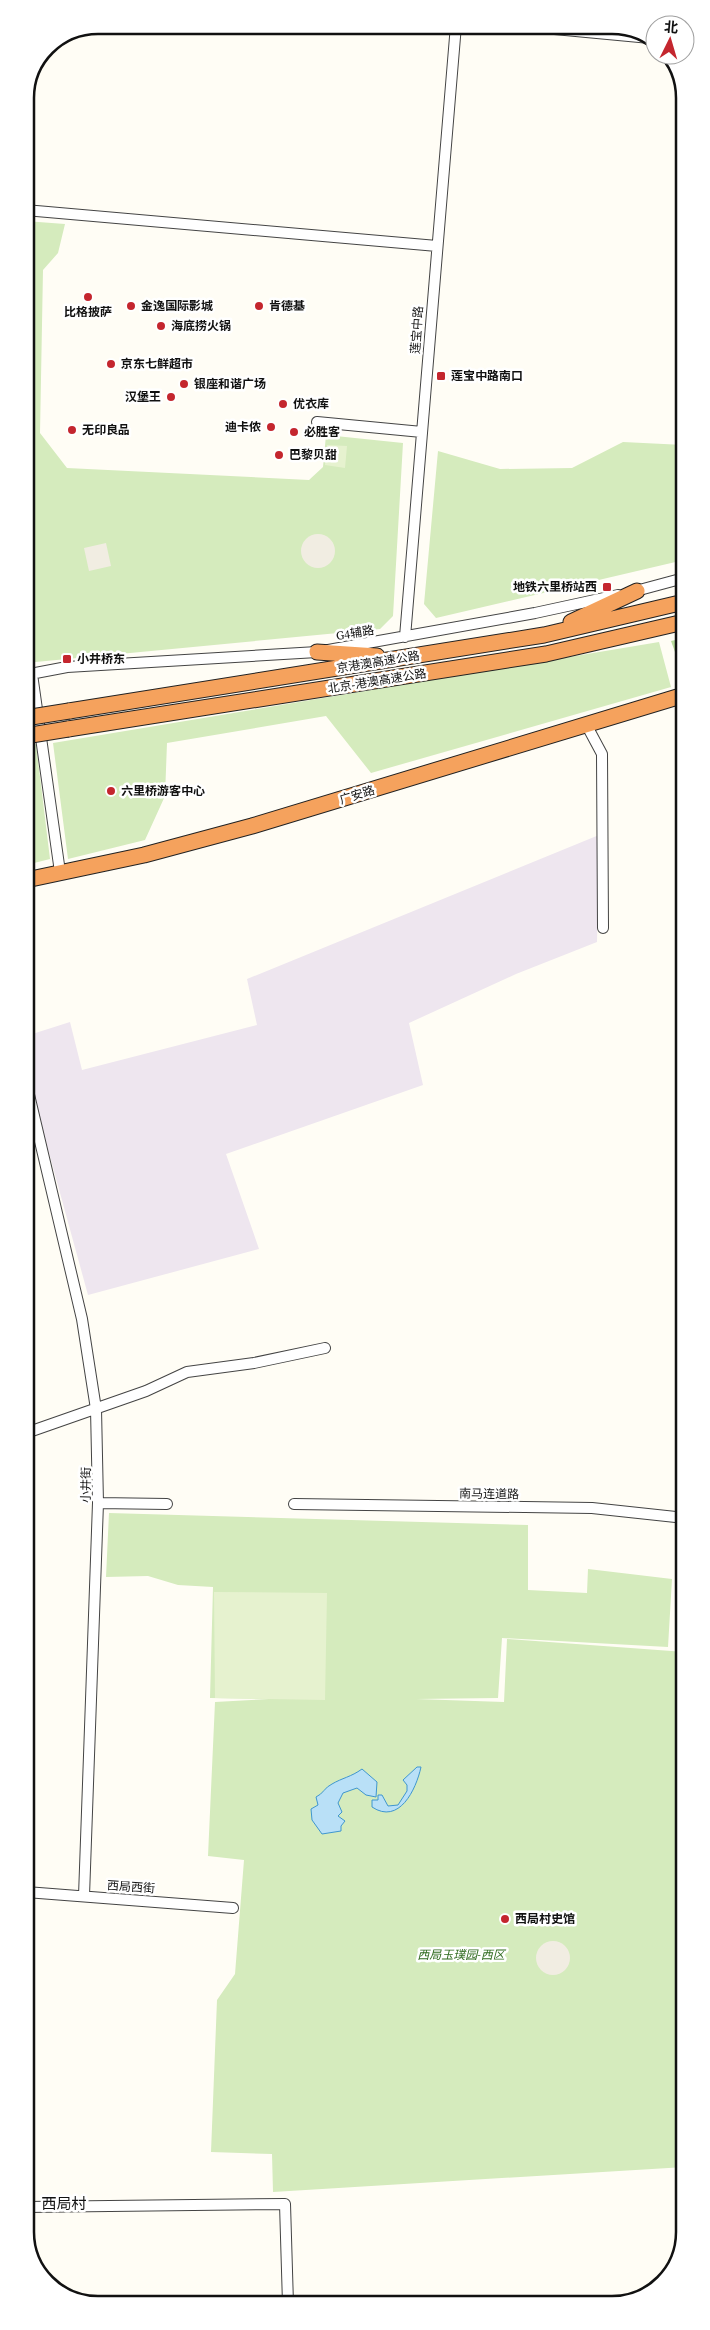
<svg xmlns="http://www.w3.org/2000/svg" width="710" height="2330" viewBox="0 0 710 2330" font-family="'Source Serif 4','Noto Sans SC',serif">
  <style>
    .industrial { fill: #eee6ef }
    .green { fill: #d5ebbd }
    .forest { fill: #b9dc9c }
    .pitch { fill: #e6f2cf }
    .plaza { fill: #f1ede2 }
    .water { fill: #b9e0f7; stroke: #3f96cf }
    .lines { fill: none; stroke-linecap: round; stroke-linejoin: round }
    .minor-casing { stroke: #444; stroke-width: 12 }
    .highway-casing { stroke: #222; stroke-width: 17 }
    .minor { stroke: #fff; stroke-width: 10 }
    .highway { stroke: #f5a25d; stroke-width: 15 }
    .highway-bridge-casing { stroke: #222; stroke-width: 17; stroke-linecap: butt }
    .highway-bridge { stroke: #f5a25d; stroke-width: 15 }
    .poi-dot { fill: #c4262e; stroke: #fff; stroke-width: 2 }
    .labels { text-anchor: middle; stroke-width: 5; stroke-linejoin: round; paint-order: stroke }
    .poi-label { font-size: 12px; font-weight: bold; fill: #111; stroke: #fff; text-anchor: start }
    .street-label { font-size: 12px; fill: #111; stroke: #fff }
    .park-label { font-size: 12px; font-style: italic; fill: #2f6b1f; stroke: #fff }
    .quarter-label { font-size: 15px; fill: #111; stroke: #fff }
    .rim { fill: none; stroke: #111; stroke-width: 2.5 }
  </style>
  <rect width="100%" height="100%" fill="#fffdf5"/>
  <path class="industrial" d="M599,835L597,942L516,974L409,1023L423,1085L226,1154L259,1249L88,1295L26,1069V1036L70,1022L82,1070L257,1025L247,979Z"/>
  <path class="green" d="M25,221L65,224L58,253L43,270L40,433L67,468L309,480L323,467L326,435L403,443L393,616L380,629L25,663Z
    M623,442L684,445V560L436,618L424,604L438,451L500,469L572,468Z
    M659,642L671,687L371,773L326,716L167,743L165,796L145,840L68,859L53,743Z
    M36,744L50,859L26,865L25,746Z
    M109,1513L528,1525V1590L587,1593L588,1569L672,1579L668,1647L502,1638L498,1698L416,1699L504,1702L507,1639L685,1652V2167L273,2192L272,2154L211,2152L217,2000L235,1974L244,1860L208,1856L215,1702L269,1699L210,1698L213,1587L178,1585L148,1576L106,1577Z"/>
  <path class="forest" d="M684,638V674H683L671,641Z"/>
  <path class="pitch" d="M327,445L347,446L345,468L325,465Z
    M214,1592L327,1593L325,1700L215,1698Z"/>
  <path class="plaza" d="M301 551a17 17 0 1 1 34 0a17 17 0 1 1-34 0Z
    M106,543L111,566L89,571L84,548Z
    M536 1958a17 17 0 1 1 34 0a17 17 0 1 1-34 0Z"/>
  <path class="water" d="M417,1767H421C416,1790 399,1825 372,1807V1800H378V1795H382L388,1806L398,1805L407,1791V1785L403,1780Z
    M362,1769L377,1782L376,1797L366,1795L357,1788L343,1793L338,1803L342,1812L338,1816L345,1821L341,1826V1831L322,1834L312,1820L311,1809L318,1805L316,1797C323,1794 325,1787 332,1784C342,1778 351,1777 362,1769Z"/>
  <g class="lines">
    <defs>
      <path id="minor" d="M512,25L650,38
        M25,210L437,246
        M317,422L422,432
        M632,592L684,578
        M405,637L456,25
        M32,674L60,872
        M25,675L67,667L317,652L535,613L618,595
        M587,726L602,754L603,928
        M26,1082L82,1319L96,1409L98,1503L84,1896
        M26,1433L146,1391L187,1372L254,1363L325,1348
        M98,1503L167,1504
        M294,1504L592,1508L685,1518
        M26,1892L233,1908
        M26,2207L285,2204L288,2304"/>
      <path id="highway" d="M571,622L637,591
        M317,652L377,656
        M69,711L544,635L684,602
        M68,729L546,654L684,622
        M26,880L144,855L252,826L684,695"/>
    </defs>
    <use href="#minor" class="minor-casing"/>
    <use href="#highway" class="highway-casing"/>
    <use href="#minor" class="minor"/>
    <use href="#highway" class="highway"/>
    <defs>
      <path id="highway-bridge" d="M25,718L69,711
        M25,736L68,729"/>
    </defs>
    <use href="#highway-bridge" class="highway-bridge-casing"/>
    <use href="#highway-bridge" class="highway-bridge"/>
  </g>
  <g class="poi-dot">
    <circle cx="88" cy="297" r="5"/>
    <circle cx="131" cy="306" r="5"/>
    <circle cx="259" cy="306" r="5"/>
    <circle cx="161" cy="326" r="5"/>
    <circle cx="111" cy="364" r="5"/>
    <rect x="436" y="371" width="10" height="10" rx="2.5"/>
    <circle cx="184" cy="384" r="5"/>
    <circle cx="171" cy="397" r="5"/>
    <circle cx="283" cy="404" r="5"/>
    <circle cx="271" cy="427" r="5"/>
    <circle cx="72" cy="430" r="5"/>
    <circle cx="294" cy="432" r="5"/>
    <circle cx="279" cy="455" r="5"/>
    <rect x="602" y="582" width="10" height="10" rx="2.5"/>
    <rect x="62" y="654" width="10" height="10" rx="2.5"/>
    <circle cx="111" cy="791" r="5"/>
    <circle cx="505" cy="1919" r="5"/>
  </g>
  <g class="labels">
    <g class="poi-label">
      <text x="141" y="310">金逸国际影城</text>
      <text x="269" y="310">肯德基</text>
      <text x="88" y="316" text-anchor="middle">比格披萨</text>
      <text x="171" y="330">海底捞火锅</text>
      <text x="121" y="368">京东七鲜超市</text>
      <text x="451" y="380">莲宝中路南口</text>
      <text x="194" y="388">银座和谐广场</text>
      <text x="161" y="401" text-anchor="end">汉堡王</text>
      <text x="293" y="408">优衣库</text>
      <text x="261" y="431" text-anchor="end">迪卡侬</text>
      <text x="82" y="434">无印良品</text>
      <text x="304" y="436">必胜客</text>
      <text x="289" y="459">巴黎贝甜</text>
      <text x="597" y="591" text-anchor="end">地铁六里桥站西</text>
      <text x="77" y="663">小井桥东</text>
      <text x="121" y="795">六里桥游客中心</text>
      <text x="515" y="1923">西局村史馆</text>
    </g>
    <g class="street-label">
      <text transform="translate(417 330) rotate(-86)" y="4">莲宝中路</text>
      <text transform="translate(355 633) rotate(-9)" y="4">G4辅路</text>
      <text transform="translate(378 662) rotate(-9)" y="4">京港澳高速公路</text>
      <text transform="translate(377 681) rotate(-9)" y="4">北京-港澳高速公路</text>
      <text transform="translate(357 795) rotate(-17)" y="4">广安路</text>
      <text transform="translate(86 1485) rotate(-89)" y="4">小井街</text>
      <text transform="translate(489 1494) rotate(1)" y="4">南马连道路</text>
      <text transform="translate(131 1887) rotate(4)" y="4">西局西街</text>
    </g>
    <g class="park-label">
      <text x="461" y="1959">西局玉璞园-西区</text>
    </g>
    <g class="quarter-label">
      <text x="64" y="2209">西局村</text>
    </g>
  </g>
  <path d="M0 0H710V2330H0ZM98 34H612A64 64 0 0 1 676 98V2232A64 64 0 0 1 612 2296H98A64 64 0 0 1 34 2232V98A64 64 0 0 1 98 34Z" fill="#fff" fill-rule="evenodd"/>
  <path class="rim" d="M98 34H612A64 64 0 0 1 676 98V2232A64 64 0 0 1 612 2296H98A64 64 0 0 1 34 2232V98A64 64 0 0 1 98 34Z"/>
  <g transform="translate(670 40) rotate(5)"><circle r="24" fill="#ffffff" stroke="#a0a0a0"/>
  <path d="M0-4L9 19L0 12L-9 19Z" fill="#c4262e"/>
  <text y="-8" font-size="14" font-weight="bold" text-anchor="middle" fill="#111111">北</text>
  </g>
</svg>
